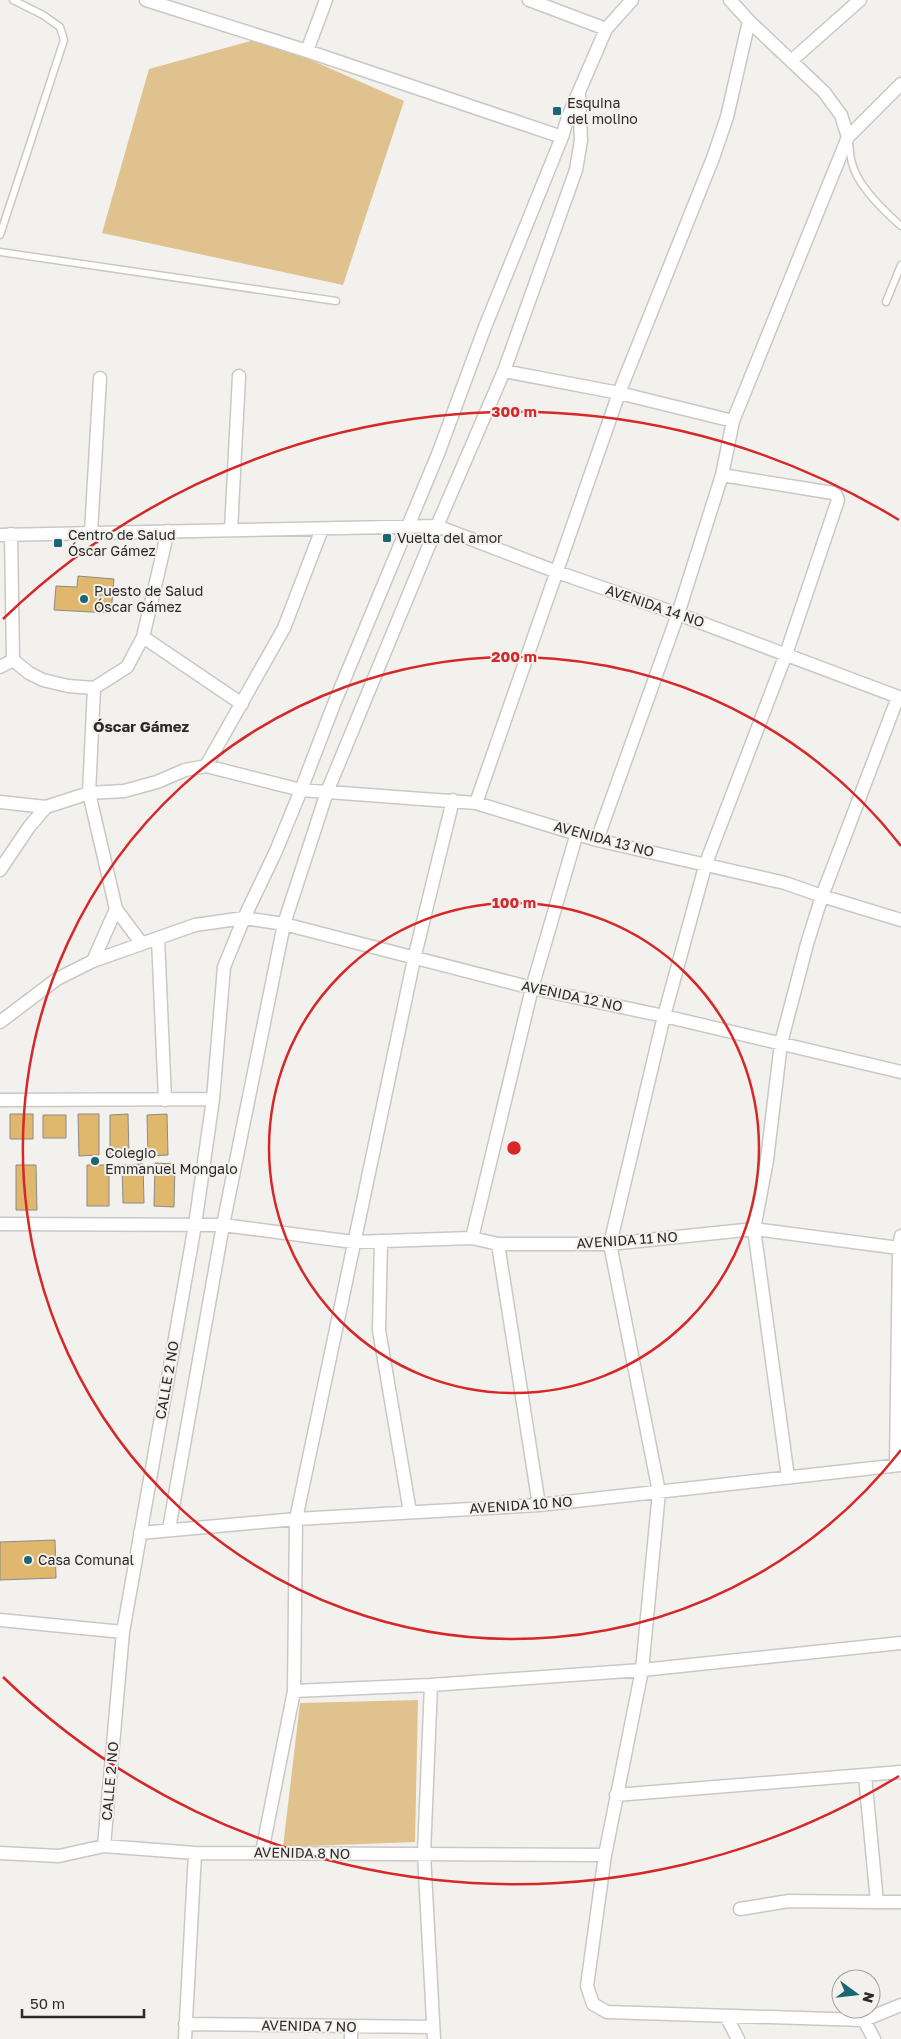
<svg xmlns="http://www.w3.org/2000/svg" width="901" height="2039" viewBox="0 0 901 2039" font-family="'Golos Text',sans-serif">
  <style>
    .green { fill: #dfc28d }
    .building { fill: #dfb76d; stroke: #8c8a88 }
    .lines { fill: none; stroke-linecap: round; stroke-linejoin: round }
    .service-casing { stroke: #cac8c5; stroke-width: 9 }
    .minor-casing { stroke: #cac8c5; stroke-width: 15 }
    .service { stroke: #fff; stroke-width: 6 }
    .minor { stroke: #fff; stroke-width: 12 }
    .ring { fill: none; stroke: #d62828; stroke-width: 2.5 }
    .poi-dot { fill: #1b6671; stroke: #f3f1ee; stroke-width: 2 }
    .labels { text-anchor: middle; stroke-width: 4; stroke-linejoin: round; paint-order: stroke }
    .poi-label { font-size: 14px; fill: #2b2a29; stroke: #f3f1ee; text-anchor: start }
    .street-label { font-size: 14px; fill: #2b2a29; stroke: #f3f1ee }
    .neighbourhood-label { font-size: 15px; font-weight: bold; fill: #2b2a29; stroke: #f3f1ee }
    .centre { fill: #d62828; stroke: #f3f1ee; stroke-width: 2.5 }
    .ring-label { font-size: 15px; text-anchor: middle; font-weight: bold; fill: #d62828; stroke: #f3f1ee; stroke-width: 4; stroke-linejoin: round; paint-order: stroke }
  </style>
  <rect width="100%" height="100%" fill="#f3f1ee"/>
  <path class="green" d="M261,38L404,101L343,285L102,233L149,69Z
    M418,1700L415,1842L283,1847L300,1703Z"/>
  <path class="building" d="M78,576L114,579L111,613L54,610L56,586L77,587Z
    M10,1114H33V1139H10Z
    M78,1114H99V1155L79,1156Z
    M128,1114L129,1155H110V1115Z
    M167,1114L168,1155L148,1156L147,1115Z
    M43,1115H66V1138H43Z
    M155,1163L175,1164L174,1207L154,1206Z
    M143,1164L144,1203H123L122,1165Z
    M16,1165H36L37,1210H16Z
    M87,1165H109V1206H87Z
    M55,1540L56,1578L0,1580V1542Z"/>
  <g class="lines">
    <defs>
      <path id="service" d="M849,143C850,150 850,157 852,163C857,185 884,211 901,226
        M0,235L64,40L60,27L43,15L13,0
        M0,252L336,301
        M886,302L901,265"/>
      <path id="minor" d="M146,0L307,51L562,137
        M529,0L606,29
        M730,0L749,21L824,92L841,115L848,137
        M307,51L326,0
        M791,61L860,0
        M504,371L619,393L733,421
        M722,475L833,493L836,495L838,500L786,654L706,863L664,1016L610,1244L659,1492L642,1670L605,1855L587,1986L593,2004L607,2012L864,2020L901,2005
        M231,530L239,376
        M91,532L100,378
        M11,534L13,660L29,673L43,680L68,686L94,688L127,667L143,637L168,531
        M0,535L437,526L557,572L678,614L901,698
        M143,637L242,704
        M0,667L13,660
        M206,766L301,790L476,803L597,840L785,883L822,896L901,920
        M0,802L46,807L89,793L124,791L157,782L185,770L206,766L284,628L322,529
        M476,803L619,393L713,158L727,117L749,21
        M597,840L678,614L722,475L733,421L848,137L901,84
        M0,870L29,827L46,807
        M116,909L142,944
        M158,938L165,1100
        M93,961L116,909L89,793L94,688
        M0,1022L57,979L93,961L195,925L244,918L284,924L532,988L664,1016L901,1072
        M0,1100L213,1099
        M0,1224L223,1225L353,1242L472,1238L498,1244H610L754,1229L899,1248
        M472,1238L532,988L577,833
        M381,1241L379,1330L410,1512
        M498,1244L539,1505
        M896,1465L899,1248L901,1236
        M788,1477L754,1229L767,1160L781,1043L807,944L822,896L898,697
        M169,1529L223,1225L284,924L327,792L437,526L504,371L576,170L581,140L579,95
        M140,1533L296,1519L539,1505L901,1465
        M0,1620L123,1632
        M431,1685L424,1854L434,2039
        M294,1691L431,1685L642,1670L901,1643
        M865,1776L877,1902H901
        M616,1795L901,1772
        M104,1846L123,1632L195,1225L213,1099L224,967L244,918L276,851L301,790L334,704L438,454L485,327L562,137L568,117L606,29L632,0
        M262,1852L294,1691L296,1519L414,959L453,800
        M0,1853L59,1856L104,1846L195,1853L605,1855
        M740,1909L789,1901L877,1902
        M726,2016L738,2039
        M864,2020L874,2039
        M185,2024L433,2027
        M185,2039L195,1853
        M351,2039V2026"/>
    </defs>
    <use href="#service" class="service-casing"/>
    <use href="#minor" class="minor-casing"/>
    <use href="#service" class="service"/>
    <use href="#minor" class="minor"/>
  </g>
  <g class="ring">
    <circle cx="514" cy="1148" r="245"/>
    <path d="M901 1450A491 491 0 1 1 901 846"/>
    <path d="M899 1776A736 736 0 0 1 3 1677M3 619A736 736 0 0 1 899 520"/>
  </g>
  <g class="poi-dot">
    <rect x="552" y="106" width="10" height="10" rx="2.5"/>
    <rect x="382" y="533" width="10" height="10" rx="2.5"/>
    <rect x="53" y="538" width="10" height="10" rx="2.5"/>
    <circle cx="84" cy="599" r="5"/>
    <circle cx="95" cy="1161" r="5"/>
    <circle cx="28" cy="1560" r="5"/>
  </g>
  <g class="labels">
    <g class="poi-label">
      <text x="567" y="108">Esquina<tspan x="567" dy="16">del molino</tspan></text>
      <text x="68" y="540">Centro de Salud<tspan x="68" dy="16">Óscar Gámez</tspan></text>
      <text x="397" y="543">Vuelta del amor</text>
      <text x="94" y="596">Puesto de Salud<tspan x="94" dy="16">Óscar Gámez</tspan></text>
      <text x="105" y="1158">Colegio<tspan x="105" dy="16">Emmanuel Mongalo</tspan></text>
      <text x="38" y="1565">Casa Comunal</text>
    </g>
    <g class="street-label">
      <text transform="translate(655 606) rotate(19)" y="5">AVENIDA 14 NO</text>
      <text transform="translate(604 839) rotate(15)" y="5">AVENIDA 13 NO</text>
      <text transform="translate(572 996) rotate(12)" y="5">AVENIDA 12 NO</text>
      <text transform="translate(627 1240) rotate(-4)" y="5">AVENIDA 11 NO</text>
      <text transform="translate(167 1380) rotate(-80)" y="5">CALLE 2 NO</text>
      <text transform="translate(521 1505) rotate(-4)" y="5">AVENIDA 10 NO</text>
      <text transform="translate(110 1781) rotate(-85)" y="5">CALLE 2 NO</text>
      <text transform="translate(302 1853) rotate(1)" y="5">AVENIDA 8 NO</text>
      <text transform="translate(309 2026) rotate(1)" y="5">AVENIDA 7 NO</text>
    </g>
    <g class="neighbourhood-label">
      <text x="141" y="732">Óscar Gámez</text>
    </g>
  </g>
  <circle cx="514" cy="1148" r="8" class="centre"/>
  <g class="ring-label">
    <text x="514" y="417">300 m</text>
    <text x="514" y="662">200 m</text>
    <text x="514" y="908">100 m</text>
  </g>
  <g transform="translate(856 1994) rotate(105)"><circle r="24" fill="#f3f1ee" stroke="#a3a19f"/>
  <path d="M0-4L9 19L0 12L-9 19Z" fill="#1b6671"/>
  <text y="-8" font-size="14" font-weight="bold" text-anchor="middle" fill="#2b2a29">N</text>
  </g>
  <path d="M22 2009v8h122v-8" fill="none" stroke="#2b2a29" stroke-width="2.5"/>
  <text x="30" y="2009" font-size="15" fill="#2b2a29" stroke="#f3f1ee" stroke-width="4" paint-order="stroke">50 m</text>
</svg>
